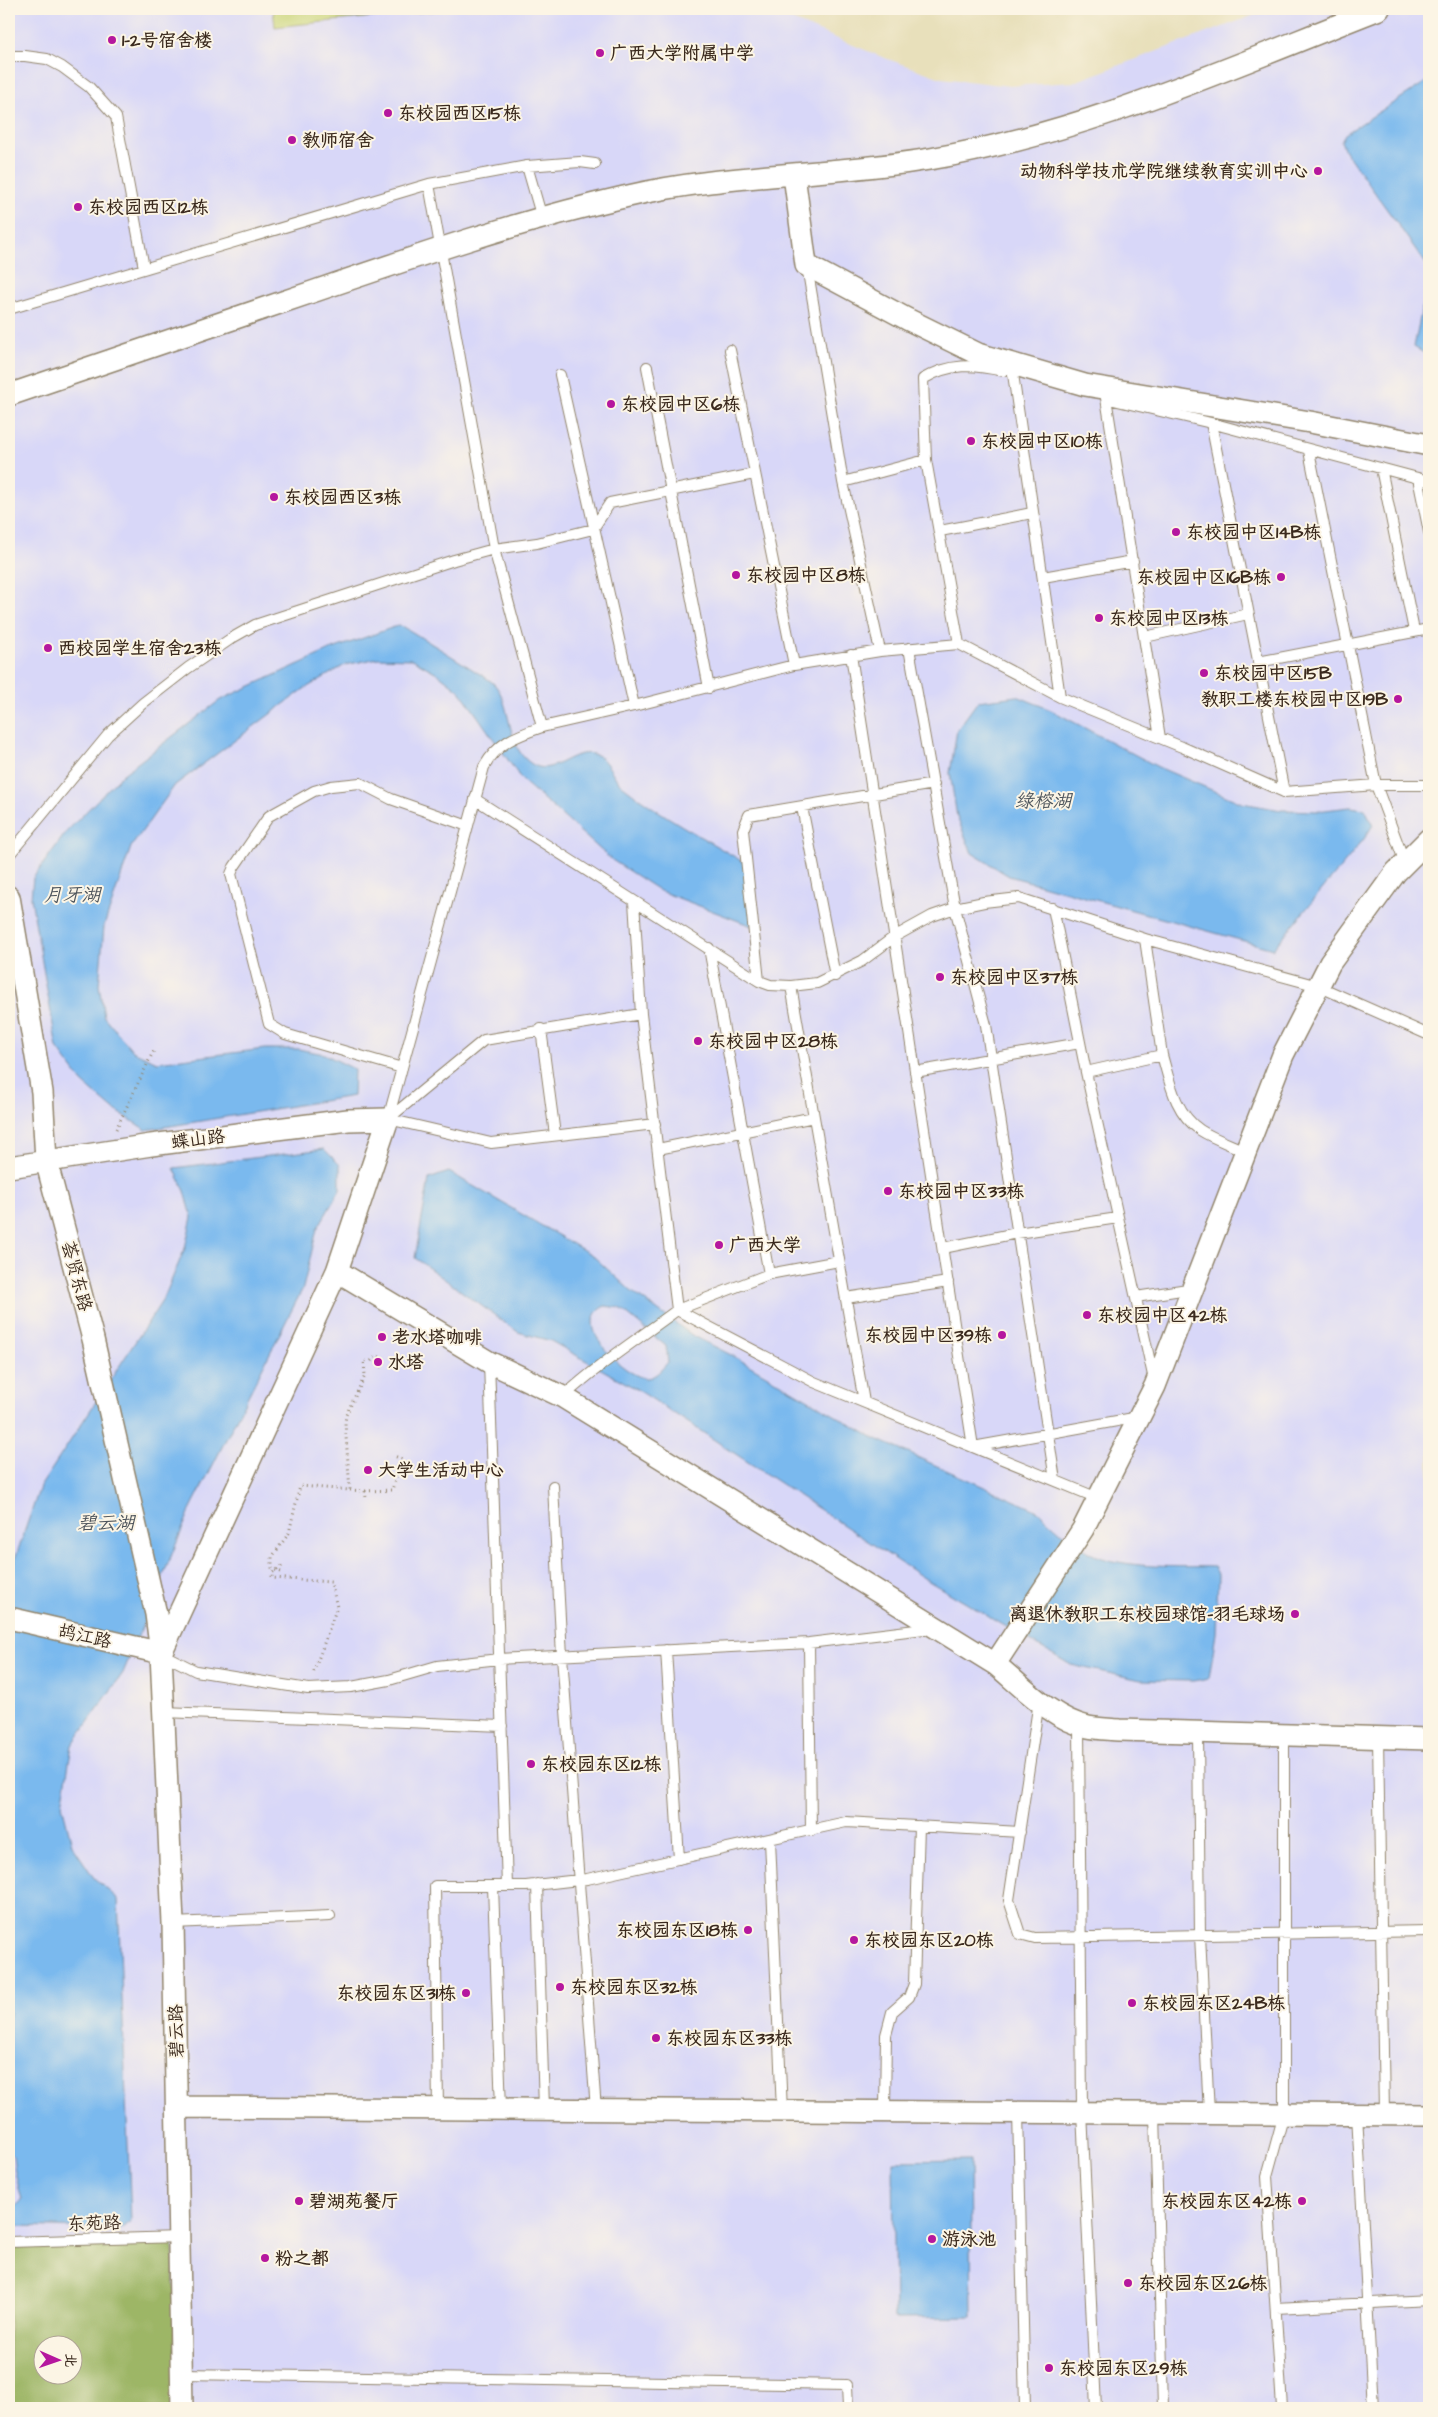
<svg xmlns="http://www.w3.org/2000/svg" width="1438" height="2417" viewBox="0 0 1438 2417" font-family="'Architects Daughter','LXGW WenKai TC',sans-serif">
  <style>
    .built { fill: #d8d7f8; fill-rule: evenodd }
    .green { fill: #c7d475; stroke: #817f4a }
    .forest { fill: #9db666; stroke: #6c7042; fill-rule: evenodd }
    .water { fill: #7ab9ee; stroke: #5a7286; fill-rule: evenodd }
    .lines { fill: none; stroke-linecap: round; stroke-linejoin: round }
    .service-casing { stroke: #92856c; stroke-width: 12 }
    .minor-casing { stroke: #92856c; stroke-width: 24 }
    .path { stroke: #92856c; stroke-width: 3; stroke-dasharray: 1 4; stroke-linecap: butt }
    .service { stroke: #fff; stroke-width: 10 }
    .minor { stroke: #fff; stroke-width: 21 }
    .poi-dot { fill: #b5179e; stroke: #fcf5e5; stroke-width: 2 }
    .labels { text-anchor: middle; stroke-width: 4; stroke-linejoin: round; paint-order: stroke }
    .poi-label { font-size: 18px; font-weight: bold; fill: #3b2a1e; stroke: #fcf5e5; text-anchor: start }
    .street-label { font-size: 18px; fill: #3b2a1e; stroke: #fcf5e5 }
    .water-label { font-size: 19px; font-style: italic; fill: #4e555c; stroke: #fcf5e5 }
  </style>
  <rect width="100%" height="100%" fill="#fcf5e5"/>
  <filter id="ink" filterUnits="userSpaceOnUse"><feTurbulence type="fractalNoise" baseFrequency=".02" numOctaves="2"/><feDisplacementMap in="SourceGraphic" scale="10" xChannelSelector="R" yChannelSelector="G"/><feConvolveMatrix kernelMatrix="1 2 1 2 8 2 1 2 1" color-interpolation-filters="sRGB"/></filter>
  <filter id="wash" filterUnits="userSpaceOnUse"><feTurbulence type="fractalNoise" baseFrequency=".0096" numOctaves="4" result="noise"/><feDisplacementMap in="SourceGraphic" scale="20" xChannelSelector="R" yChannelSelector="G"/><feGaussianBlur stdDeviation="1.12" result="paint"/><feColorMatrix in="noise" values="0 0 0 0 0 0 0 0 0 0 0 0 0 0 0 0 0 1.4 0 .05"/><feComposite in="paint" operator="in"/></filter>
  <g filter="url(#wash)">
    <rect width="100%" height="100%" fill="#e8e0bb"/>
    <path class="built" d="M9,9H765L882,57L941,78L1010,86L1074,82L1271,9H1429V2408H9ZM42,2344H72V2374H42Z"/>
    <path class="green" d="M273,9H450L275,27Z"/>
    <path class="forest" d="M173,2241L177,2408H9V2248ZM42,2344H72V2374H42Z"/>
    <path class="water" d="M1429,80V268L1345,151L1341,141L1345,134Z
      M1429,274V356L1414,347Z
      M397,626L404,627C427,641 450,655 472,669C479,674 488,678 494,684C512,703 506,745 529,762C551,780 569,749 593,754C608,757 612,778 623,786C661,816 704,838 745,863L752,926L660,891L612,860L522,780L460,691L437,673L412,659L378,658L345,665L304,689L175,785L131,847L104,926L99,985L104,1017L133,1051L157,1062L265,1049H298L324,1054L354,1069L353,1096L146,1130L112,1108L82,1082L57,1048L31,898L33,878L67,831L122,775L220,700L330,650Z
      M1017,696L1051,710L1158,767L1242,803L1281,810L1317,811L1350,807L1365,809L1373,825L1364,839L1273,949L1009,876L972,853L957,817L950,773L957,730L978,701Z
      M324,1149L340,1165V1190L317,1229L303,1288L191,1508L123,1673L72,1745L62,1805L72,1845L94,1878L118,1899L131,2221L122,2229L19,2226L10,2213L22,2200L15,2172L13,2156L9,2152V1576L40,1487L164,1298L185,1248L192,1217L185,1191L174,1168Z
      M449,1172L592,1255L631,1291L692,1335L735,1357L872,1437L1038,1511C1052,1525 1081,1551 1099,1557C1135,1569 1177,1566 1214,1567L1218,1574L1216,1633L1209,1678L1193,1681L1141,1680L1071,1665L927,1580L640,1391L551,1341L518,1332L415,1258L429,1179ZM605,1306L620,1308L666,1346L668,1362C662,1369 656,1377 647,1378C627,1379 568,1323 605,1306Z
      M970,2160L972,2317L895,2318L893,2161Z"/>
  </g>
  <g filter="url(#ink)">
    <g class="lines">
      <defs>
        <path id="service" d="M9,56H25L47,59L62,67L89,87L116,117L144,268
          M527,166L542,218
          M807,266L843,482L880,651
          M9,309L429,184L527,166L580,162L595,164
          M730,350L794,665
          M647,367L709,688
          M1013,374L1060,697
          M560,375L634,706
          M1106,398L1160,738
          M1109,399L1211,423L1429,481
          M1211,423L1284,792
          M1309,451L1376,785L1405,863
          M1381,468L1414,631
          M1418,478L1429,532
          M843,482L926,460
          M940,531L1032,513
          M1043,577L1133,561
          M1145,637L1248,614
          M959,644L1060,697L1182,747L1284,792L1376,785H1429
          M909,648L955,908L986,1025L1055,1480
          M851,655L973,1447L1139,1417
          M1258,662L1429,629
          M542,727L634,706L794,665L880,651L959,644L926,460L923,379C950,363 973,364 1003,371
          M475,799L759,981L770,985L791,986L817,983L862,961L894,937L932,916L955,908L984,902L1019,898L1145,939L1318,986L1429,1035
          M802,807L835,976
          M9,855L108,735L143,703L188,668L232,638L255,625L454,560L494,549L537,543L593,529L610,503L754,474
          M634,901L641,1014L677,1310L769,1274L839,1261
          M1053,908L1086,1072L1154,1380
          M709,948L769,1274
          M759,981L743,830L749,815L934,784
          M791,986L864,1402
          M641,1014L484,1040L388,1119L491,1143L655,1124
          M541,1029L555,1135
          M1162,1055C1170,1083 1175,1113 1200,1130C1214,1139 1232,1145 1247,1152
          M402,1068L285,1034L269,1024L231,874L234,867L269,816L314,791L331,786L360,783L391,799L468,826
          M915,1072L1080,1043
          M1086,1072L1162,1055L1145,939
          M388,1119L484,767C498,742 516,736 542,727L494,549L429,184
          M658,1149L814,1117
          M943,1248L1017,1233L1118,1218
          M1136,1297L1194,1288
          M846,1298L948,1282
          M489,1362L507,1886
          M563,1397C599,1364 638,1339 677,1310L814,1382L1100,1499
          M553,1486L562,1656L596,2110
          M809,1643L811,1831
          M666,1650L679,1859
          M162,1654L196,1671L308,1689L351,1687L389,1680L437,1666L499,1659L809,1643L932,1628
          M1039,1701L1009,1900L1020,1934L1035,1938L1429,1931
          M164,1712L502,1726
          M1079,1724L1082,2112L1096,2408
          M1198,1732L1200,1935L1209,2113
          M1378,1737L1384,2114
          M770,1840L782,2111
          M537,1884L544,2109
          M493,1886L501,2109
          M173,1923L330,1916
          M438,2109L435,1886H526L587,1879L846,1822L1020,1832
          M885,2111L886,2035L892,2012L909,1997L914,1984L919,1826
          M1018,2112L1025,2408
          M1155,2113L1163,2408
          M1357,2114L1373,2408
          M9,2242L180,2237
          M1276,2308L1429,2300
          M182,2374L847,2385L848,2408
          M1282,2408L1267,2176L1284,2114V1735"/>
        <path id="minor" d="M794,175L806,265L907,319L978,354L1085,385L1310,422L1429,445
          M9,395C111,360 213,325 315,291C417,256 519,221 624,197C724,173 829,176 930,159C1086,133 1232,66 1379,9
          M9,897L42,1092L46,1160L93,1339L156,1614L161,1653L173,1923L182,2408
          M9,1167L151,1145L348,1120L388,1119L337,1271L161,1653
          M337,1271L489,1362L563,1397L995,1664C1023,1687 1052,1719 1088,1727C1098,1729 1109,1729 1119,1730L1429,1739
          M9,1618L161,1653
          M995,1664L1083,1529L1155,1386L1283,1055L1330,963L1396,872L1429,839
          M178,2107L1429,2115"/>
      </defs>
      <use href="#service" class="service-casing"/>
      <use href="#minor" class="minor-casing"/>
      <path class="path" d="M116,1129L155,1048
        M371,1361L376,1356L383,1358L384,1365L377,1369
        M350,1490L365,1491L366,1498
        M365,1491L392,1490L402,1459L394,1456
        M282,1566L272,1573V1578L331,1582L337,1607L313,1674
        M281,1572L272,1569V1557L289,1533L300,1486L350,1490L345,1423L346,1415L365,1376L364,1360L367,1361"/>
      <use href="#service" class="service"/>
      <use href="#minor" class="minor"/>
    </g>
  </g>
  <g class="poi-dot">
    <circle cx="112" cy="40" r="5"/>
    <circle cx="600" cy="53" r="5"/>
    <circle cx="388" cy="113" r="5"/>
    <circle cx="292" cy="140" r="5"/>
    <circle cx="1318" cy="171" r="5"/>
    <circle cx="78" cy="207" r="5"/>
    <circle cx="611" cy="404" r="5"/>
    <circle cx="971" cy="441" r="5"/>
    <circle cx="274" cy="497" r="5"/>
    <circle cx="1176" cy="532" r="5"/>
    <circle cx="736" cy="575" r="5"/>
    <circle cx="1281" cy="577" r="5"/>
    <circle cx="1099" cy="618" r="5"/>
    <circle cx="48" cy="648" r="5"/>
    <circle cx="1204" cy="673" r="5"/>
    <circle cx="1398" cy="699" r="5"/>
    <circle cx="940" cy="977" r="5"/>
    <circle cx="698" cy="1041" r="5"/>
    <circle cx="888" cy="1191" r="5"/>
    <circle cx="719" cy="1245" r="5"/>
    <circle cx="1087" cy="1315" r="5"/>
    <circle cx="1002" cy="1335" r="5"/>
    <circle cx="382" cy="1337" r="5"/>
    <circle cx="378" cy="1362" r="5"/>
    <circle cx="368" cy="1470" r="5"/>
    <circle cx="1295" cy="1614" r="5"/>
    <circle cx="531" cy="1764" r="5"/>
    <circle cx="748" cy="1930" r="5"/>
    <circle cx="854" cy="1940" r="5"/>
    <circle cx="560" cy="1987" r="5"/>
    <circle cx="466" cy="1993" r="5"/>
    <circle cx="1132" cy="2003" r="5"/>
    <circle cx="656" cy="2038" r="5"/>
    <circle cx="299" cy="2201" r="5"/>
    <circle cx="1302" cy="2201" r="5"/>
    <circle cx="932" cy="2239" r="5"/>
    <circle cx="265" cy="2258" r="5"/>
    <circle cx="1128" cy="2283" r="5"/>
    <circle cx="1049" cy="2368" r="5"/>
  </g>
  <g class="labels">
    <g class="poi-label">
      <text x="122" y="46">1-2号宿舍楼</text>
      <text x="610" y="59">广西大学附属中学</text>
      <text x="398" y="119">东校园西区15栋</text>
      <text x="302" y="146">教师宿舍</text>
      <text x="1308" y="177" text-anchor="end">动物科学技术学院继续教育实训中心</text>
      <text x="88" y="213">东校园西区12栋</text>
      <text x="621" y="410">东校园中区6栋</text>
      <text x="981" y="447">东校园中区10栋</text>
      <text x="284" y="503">东校园西区3栋</text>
      <text x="1186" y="538">东校园中区14B栋</text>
      <text x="746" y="581">东校园中区8栋</text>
      <text x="1271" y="583" text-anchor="end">东校园中区16B栋</text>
      <text x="1109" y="624">东校园中区13栋</text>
      <text x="58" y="654">西校园学生宿舍23栋</text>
      <text x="1214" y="679">东校园中区15B</text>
      <text x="1388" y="705" text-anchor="end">教职工楼东校园中区19B</text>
      <text x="950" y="983">东校园中区37栋</text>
      <text x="708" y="1047">东校园中区28栋</text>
      <text x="898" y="1197">东校园中区33栋</text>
      <text x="729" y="1251">广西大学</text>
      <text x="1097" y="1321">东校园中区42栋</text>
      <text x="992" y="1341" text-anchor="end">东校园中区39栋</text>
      <text x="392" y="1343">老水塔咖啡</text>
      <text x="388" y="1368">水塔</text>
      <text x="378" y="1476">大学生活动中心</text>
      <text x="1285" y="1620" text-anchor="end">离退休教职工东校园球馆-羽毛球场</text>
      <text x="541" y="1770">东校园东区12栋</text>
      <text x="738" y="1936" text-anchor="end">东校园东区18栋</text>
      <text x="864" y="1946">东校园东区20栋</text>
      <text x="570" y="1993">东校园东区32栋</text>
      <text x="456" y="1999" text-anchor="end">东校园东区31栋</text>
      <text x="1142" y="2009">东校园东区24B栋</text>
      <text x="666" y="2044">东校园东区33栋</text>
      <text x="309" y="2207">碧湖苑餐厅</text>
      <text x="1292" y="2207" text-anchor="end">东校园东区42栋</text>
      <text x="942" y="2245">游泳池</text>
      <text x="275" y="2264">粉之都</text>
      <text x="1138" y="2289">东校园东区26栋</text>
      <text x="1059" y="2374">东校园东区29栋</text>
    </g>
    <g class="street-label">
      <text transform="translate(198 1139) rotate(-7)" y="6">蝶山路</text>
      <text transform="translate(77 1276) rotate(75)" y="6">荟贤东路</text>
      <text transform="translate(85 1636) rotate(13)" y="6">鸪江路</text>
      <text transform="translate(176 2031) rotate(-91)" y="6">碧云路</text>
      <text transform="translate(94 2223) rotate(-2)" y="6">东苑路</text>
    </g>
    <g class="water-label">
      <text x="1043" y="807">绿榕湖</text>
      <text x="72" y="901">月牙湖</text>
      <text x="106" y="1529">碧云湖</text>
    </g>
  </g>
  <rect width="1438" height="2417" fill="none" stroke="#fcf5e5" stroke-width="30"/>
  <g transform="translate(58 2360) rotate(92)"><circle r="24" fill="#fcf5e5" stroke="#afa495"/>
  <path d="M0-4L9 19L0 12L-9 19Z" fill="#b5179e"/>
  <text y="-8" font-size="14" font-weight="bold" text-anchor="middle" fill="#3b2a1e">北</text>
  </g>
</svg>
